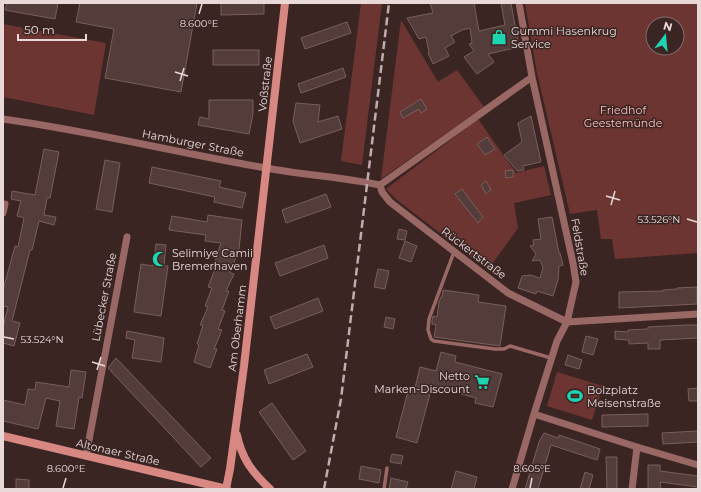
<svg xmlns="http://www.w3.org/2000/svg" width="701" height="492" viewBox="0 0 701 492" font-family="Montserrat,sans-serif">
  <style>
    .green { fill: #6d3532; fill-rule: evenodd }
    .building { fill: #533c3a; stroke: #785f5d }
    .lines { fill: none; stroke-linecap: round; stroke-linejoin: round }
    .lane { stroke: #996864; stroke-width: 3.5 }
    .street { stroke: #996864; stroke-width: 7 }
    .secondary { stroke: #d78883; stroke-width: 8 }
    .rail { stroke: #bdadac; stroke-width: 2.5; stroke-dasharray: 8 4; stroke-linecap: butt }
    .ticks { fill: none; stroke: #e8d9d8; stroke-width: 1.5 }
    .labels { text-anchor: middle; stroke-width: 3; stroke-linejoin: round; paint-order: stroke }
    .poi-label { font-size: 11px; fill: #e8d9d8; stroke: #3a2523; text-anchor: start }
    .street-label { font-size: 11px; fill: #e8d9d8; stroke: #3a2523 }
    .park-label { font-size: 11px; fill: #fdc2bd; stroke: #3a2523 }
    .ticks-label { font-size: 10px; text-anchor: middle; fill: #e8d9d8; stroke: #3a2523; stroke-width: 3; stroke-linejoin: round; paint-order: stroke }
  </style>
  <rect width="100%" height="100%" fill="#3a2523"/>
  <path class="green" d="M361,3H382L362,165L341,161Z
    M525,3H698V253L615,259L612,239H601L597,210L570,214L537,73ZM653,24H677V48H653Z
    M401,20L438,82L457,70L484,107L381,179Z
    M3,24L106,43L94,115L3,97Z
    M478,119L516,173L544,166L551,195L514,203L518,228L488,270L397,200L386,189Z
    M557,372L603,386L592,420L547,406Z"/>
  <path class="building" d="M7,3H58L55,19L5,10Z
    M80,3H197L181,92L105,78L114,29L76,22Z
    M221,3H264V14L221,15Z
    M430,3H474L479,31L505,25L501,3H511L519,47L488,54L494,62L477,74L464,57L474,51L469,44L472,43L470,28L462,30L451,36L455,42L445,48L449,56L433,64L428,53H429L426,37L419,39L407,18L433,13Z
    M347,22L351,33L305,49L301,38Z
    M213,50H259V65H213Z
    M343,68L346,77L301,93L298,84Z
    M421,99L427,109L421,113L419,109L403,118L400,112Z
    M209,100H253V114L249,134L198,125L200,117L209,119Z
    M296,103L320,105L318,122L338,116L342,129L300,143L293,121Z
    M531,116L541,162L523,166L524,170L517,171L504,155L522,142L518,123Z
    M487,137L495,149L485,155L477,144Z
    M44,149L59,152L50,198H47L44,215L56,217L54,225L39,221L32,250H30L12,321L20,323L14,346L3,343V327L8,307L3,306V290L15,246L18,247L24,218L17,216L21,201L11,199L12,191L35,195Z
    M105,160L120,163L112,212L96,209Z
    M152,167L221,181L219,187L246,193L242,208L214,202L215,197L149,183Z
    M513,170V177L506,178L505,171Z
    M486,181L491,190L486,194L481,185Z
    M462,189L483,217L478,223L455,194Z
    M326,194L331,207L286,223L282,210Z
    M208,215L242,220L239,249L230,273L234,274L226,291H229L222,310L225,311L218,329L222,330L214,349H217L210,368L194,362L199,345L197,344L203,325H200L208,307L205,306L212,288L208,287L215,269L213,268L221,243L205,241L206,235L169,230L172,216L207,222Z
    M552,217L559,253H560L563,265L559,266L558,280L553,296L537,291L536,294L518,288L522,276L530,275L540,278L543,268L540,260L532,261L536,254L530,246L534,245L533,240L541,239L538,219Z
    M399,229L407,231L405,240L397,239Z
    M405,241L417,246L411,262L399,258Z
    M156,244L166,245L164,266H168L161,316L134,312L141,264L153,266Z
    M324,245L328,258L280,276L275,263Z
    M378,269L389,271L385,289L374,287Z
    M697,287V304L619,308V292L663,291V290L677,289V288Z
    M443,290L479,295L478,302L506,306L500,346L434,337L436,325L432,324V320L433,316L437,317L439,302L441,297H442Z
    M318,298L323,311L275,329L270,317Z
    M386,317L395,319L393,329L384,327Z
    M686,325H698V338L660,340V349H648V343L629,344V340L615,339V331L628,332V330L648,329V327Z
    M127,331L164,338L161,362L132,358L135,340L126,338Z
    M586,336L598,339L593,355L582,352Z
    M441,352L456,356L455,362L502,374L493,407L475,403L476,398L432,386L417,443L396,437L409,387L415,388L420,367L436,371Z
    M307,354L313,367L269,384L264,370Z
    M568,355L582,360L579,369L565,365Z
    M116,358L211,458L201,467L108,368Z
    M71,370L86,372L82,398L79,397L74,429L56,426L60,401L46,398L38,429L3,421V400L25,405L28,389L35,390L36,382L69,387Z
    M698,388V401H689L688,389Z
    M272,403L306,451L293,460L259,412Z
    M648,414V426L602,427V415Z
    M698,431V442L663,444L662,433Z
    M544,433L558,438L559,435L600,449L597,460L551,445L538,489H525L539,442Z
    M392,454L403,456L401,464L390,462Z
    M606,457H617V489H607Z
    M648,465H660V471L698,476V487L660,482L661,489H648Z
    M361,466L381,470L379,483L359,479Z
    M456,471L477,477L474,489H451Z
    M585,472L593,475L589,489H580Z
    M391,478L408,482L406,489H389Z
    M16,479L29,480V489H16Z"/>
  <g class="lines">
    <path class="lane" d="M454,252L429,319L428,330L431,339L434,341L495,349H504L510,346L551,358
      M384,489L387,468"/>
    <path class="street" d="M3,119C91,131 178,153 266,168C304,175 342,177 380,185
      M380,185L382,192L390,202L508,293L567,322L698,314
      M380,185L532,77
      M3,213L5,204
      M534,414L637,447L698,465
      M86,456L127,237
      M512,489L534,414L557,341L567,322L576,282L573,263L532,77L519,3
      M632,489L637,447"/>
    <path class="secondary" d="M237,435C242,459 252,472 270,489
      M3,436L227,489
      M226,489L230,469L244,366L285,3"/>
    <path class="rail" d="M324,489L341,399L389,3"/>
  </g>
  <path class="ticks" d="M199,14L202,4M175,72L188,76M180,81L184,68M606,196L620,200M611,205L615,191M687,219L697,222M4,337L14,339M92,362L105,366M97,370L101,357M63,488L66,478M530,488L532,478"/>
  <defs>
    <symbol id="shop-bare" viewBox="-9 -9 18 18"><path d="M-5-2.5h2.3a2.7 3.5 0 0 1 5.4 0H5L5.5 6h-11ZM-1.5-2.5h3a1.5 2.3 0 0 0-3 0Z" fill="#1dd5b1" stroke="#3a2523" stroke-width="2.5" paint-order="stroke"/></symbol>
    <symbol id="mosque-bare" viewBox="-9 -9 18 18"><path d="M3.5-4.9A6 6 0 1 0 3.5 4.9A5 5 0 1 1 3.5-4.9Z" fill="#1dd5b1" stroke="#3a2523" stroke-width="2.5" paint-order="stroke"/></symbol>
    <symbol id="supermarket-bare" viewBox="-9 -9 18 18"><path d="M-6-5.5h2.5l.6 2H6L4.5 2H-2.5L-4.4-4H-6ZM-1.5 3.2a1.3 1.3 0 1 0 .1 0ZM3 3.2a1.3 1.3 0 1 0 .1 0Z" fill="#1dd5b1" stroke="#3a2523" stroke-width="2.5" paint-order="stroke"/></symbol>
    <symbol id="stadium-bare" viewBox="-9 -9 18 18"><path d="M0-5a6.5 5 0 1 0 0 10a6.5 5 0 1 0 0-10ZM-3.5-1.8h7v3.6h-7Z" fill="#1dd5b1" stroke="#3a2523" stroke-width="2.5" paint-order="stroke"/></symbol>
  </defs>
  <g fill-rule="evenodd">
    <use href="#shop-bare" x="488" y="26" width="22" height="22"/>
    <use href="#mosque-bare" x="149" y="248" width="22" height="22"/>
    <use href="#supermarket-bare" x="471" y="371" width="22" height="22"/>
    <use href="#stadium-bare" x="564" y="385" width="22" height="22"/>
  </g>
  <g class="labels">
    <g class="poi-label">
      <text x="511" y="35">Gummi Hasenkrug<tspan x="511" dy="13">Service</tspan></text>
      <text x="172" y="257">Selimiye Camii<tspan x="172" dy="13">Bremerhaven</tspan></text>
      <text x="470" y="380" text-anchor="end">Netto<tspan x="470" dy="13">Marken-Discount</tspan></text>
      <text x="587" y="394">Bolzplatz<tspan x="587" dy="13">Meisenstraße</tspan></text>
    </g>
    <g class="street-label">
      <text transform="translate(265 84) rotate(-84)" y="4">Voßstraße</text>
      <text transform="translate(193 143) rotate(11)" y="4">Hamburger Straße</text>
      <text transform="translate(580 247) rotate(80)" y="4">Feldstraße</text>
      <text transform="translate(474 253) rotate(37)" y="4">Rückertstraße</text>
      <text transform="translate(104 297) rotate(-79)" y="4">Lübecker Straße</text>
      <text transform="translate(237 328) rotate(-83)" y="4">Am Oberhamm</text>
      <text transform="translate(118 452) rotate(13)" y="4">Altonaer Straße</text>
    </g>
    <g class="park-label">
      <text x="623" y="114">Friedhof<tspan x="623" dy="13">Geestemünde</tspan></text>
    </g>
  </g>
  <g class="ticks-label">
    <text x="199" y="27">8.600°E</text>
    <text x="659" y="223">53.526°N</text>
    <text x="42" y="343">53.524°N</text>
    <text x="66" y="472">8.600°E</text>
    <text x="532" y="472">8.605°E</text>
  </g>
  <rect width="701" height="492" fill="none" stroke="#e8d9d8" stroke-width="8"/>
  <g transform="translate(665 36) rotate(16)"><circle r="19" fill="#3a2523" stroke="#806d6b"/>
  <path d="M0-3L7 15L0 10L-7 15Z" fill="#1dd5b1"/>
  <text y="-6" font-size="11" font-weight="bold" text-anchor="middle" fill="#e8d9d8">N</text>
  </g>
  <path d="M18 34v6h68v-6" fill="none" stroke="#e8d9d8" stroke-width="2"/>
  <text x="24" y="34" font-size="12" fill="#e8d9d8" stroke="#3a2523" stroke-width="3" paint-order="stroke">50 m</text>
</svg>
